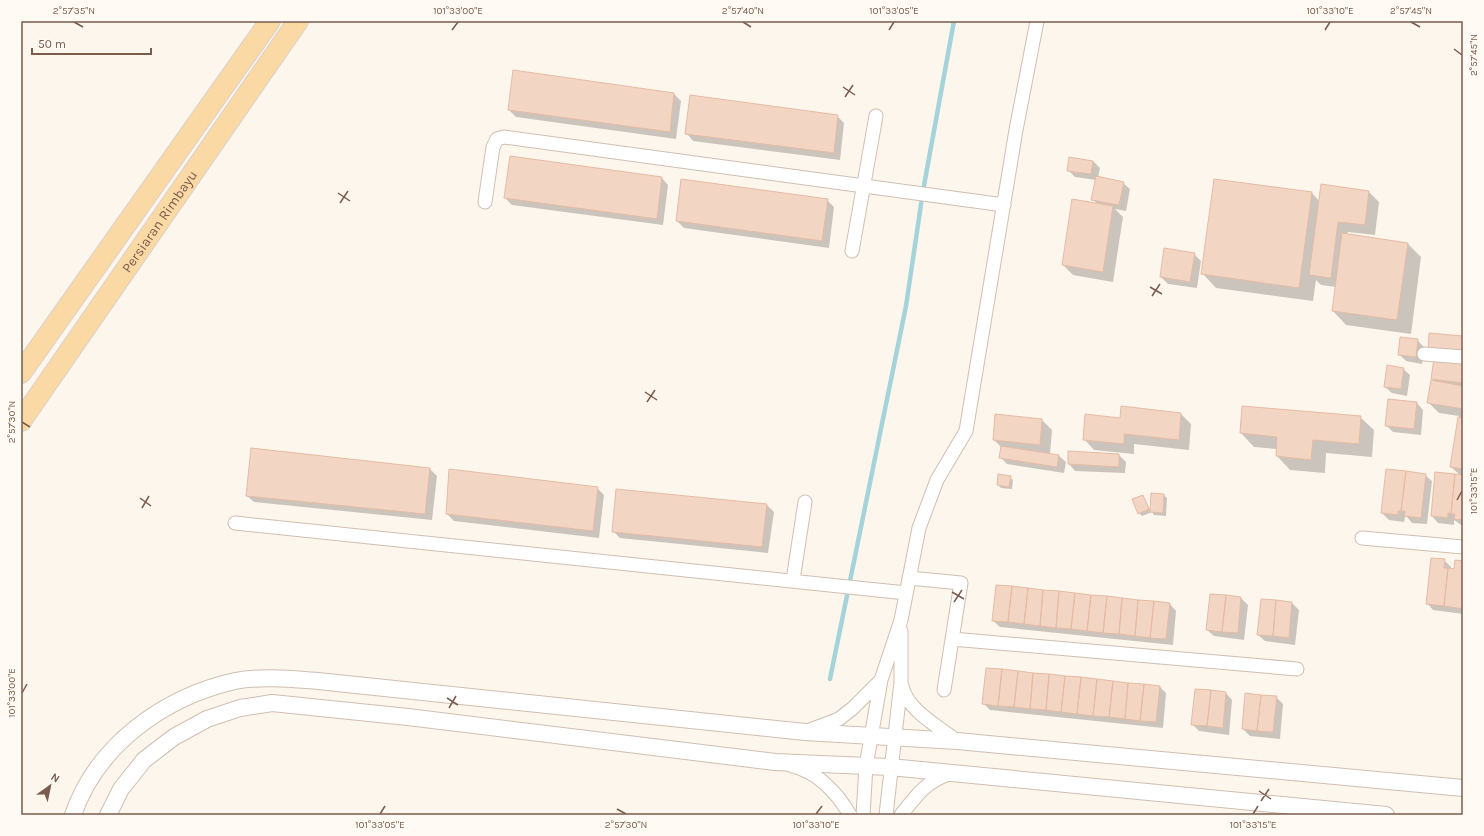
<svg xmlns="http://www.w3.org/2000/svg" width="1484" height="836" viewBox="0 0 1484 836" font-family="Karla,sans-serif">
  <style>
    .shadow { fill: #0003 }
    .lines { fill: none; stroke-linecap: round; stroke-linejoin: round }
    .stream { stroke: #a5d3da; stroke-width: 4.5 }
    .building { fill: #f3d5c3; stroke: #e6bba3 }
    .minor-casing { stroke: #d1beb0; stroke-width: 15 }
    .tertiary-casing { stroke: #d1beb0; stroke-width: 18 }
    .primary-casing { stroke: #dad1cd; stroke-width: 22 }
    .minor { stroke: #fff; stroke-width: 13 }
    .tertiary { stroke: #fff; stroke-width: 16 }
    .primary { stroke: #fbd9a5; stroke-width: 20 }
    .ticks { fill: none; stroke: #7a5c4d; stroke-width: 1.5 }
    .labels { text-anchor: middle; stroke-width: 3; stroke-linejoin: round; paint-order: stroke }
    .street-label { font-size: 14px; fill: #7a5c4d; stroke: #fffaf3 }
    .neatline { fill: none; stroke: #7a5c4d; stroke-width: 1.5 }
    .ticks-label { font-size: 10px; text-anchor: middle; fill: #7a5c4d }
  </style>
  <rect width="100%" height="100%" fill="#fdf6ec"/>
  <path class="shadow" d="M674,94L681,101L676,139L516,117L509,110Z
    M837,116L844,123L840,160L693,141L687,134Z
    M1070,158L1093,161L1100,168L1098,178L1123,183L1130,189L1126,211L1115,209L1123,217L1113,282L1073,275L1063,265L1098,204L1092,199L1096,180L1075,177L1068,170Z
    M662,178L668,185L663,225L512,205L505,198Z
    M1369,192L1379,202L1375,235L1348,232L1347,235L1408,244L1421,257L1411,334L1346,325L1333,311L1336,287L1321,285L1316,280L1313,301L1216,288L1203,274L1312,193L1320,202Z
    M827,200L834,207L829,248L684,228L677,221Z
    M1194,254L1201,261L1197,288L1168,284L1161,277Z
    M1417,340L1424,347L1422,364L1406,361L1399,354Z
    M1463,363V526L1454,520V525L1438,523L1432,516L1460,475L1451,467L1459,416L1439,413L1428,402L1436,382L1432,378Z
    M1403,369L1410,375L1407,396L1392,393L1385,387Z
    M1417,403L1423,410L1421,435L1393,432L1386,425Z
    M1181,414L1191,424L1189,450L1134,444V454L1094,450L1084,439Z
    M1360,417L1374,430L1372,457L1326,453L1325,473L1290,470L1277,456V449L1254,447L1241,433Z
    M1042,420L1052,430L1050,454L1059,456L1066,462L1064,473L1007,464L1000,457L1002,448L994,440Z
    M1069,452L1119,455L1126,462L1125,473L1075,471L1069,464Z
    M430,469L437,476L432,520L254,502L247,496Z
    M1387,470L1425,475L1432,481L1427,524L1412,523L1407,517H1405L1404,522L1389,520L1382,513Z
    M1010,477L1013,480L1012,489L1001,488L998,485Z
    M597,488L604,495L599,538L454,521L447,514Z
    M1164,495L1167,498L1166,516L1154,515L1152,512L1142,516L1139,513L1142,496L1151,511Z
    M767,505L774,512L768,553L620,538L613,531Z
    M1444,560L1451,567V570H1455L1463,562V614L1433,610L1427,603Z
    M1211,595L1241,598L1248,605L1244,640L1214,636L1207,630Z
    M1292,603L1299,610L1295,645L1265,641L1258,635Z
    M1170,604L1176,611L1173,645L1000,627L993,621Z
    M1160,687L1166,693L1163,728L990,710L983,703Z
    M1226,693L1232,700L1229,735L1199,731L1192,724Z
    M1276,697L1283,704L1280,739L1250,736L1243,729Z"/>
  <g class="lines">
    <path class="stream" d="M830,679L906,306L923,191L954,21"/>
  </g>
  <path class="building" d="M513,70L674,93L670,132L508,110Z
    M690,95L838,115L834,153L685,134Z
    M510,156L662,177L657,219L504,198Z
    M1069,157L1093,161L1091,174L1067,171Z
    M1096,176L1124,182L1119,205L1091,200Z
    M681,179L828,199L822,241L676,221Z
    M1214,179L1312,192L1299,288L1201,274Z
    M1321,184L1369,191L1365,225L1338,222L1331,278L1309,275Z
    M1072,199L1113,206L1103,272L1062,265Z
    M1342,233L1408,243L1397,320L1332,311Z
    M1164,248L1195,253L1190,282L1160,277Z
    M1429,333L1463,336V353L1428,351Z
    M1400,337L1418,339L1416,357L1398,355Z
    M1434,358L1463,362V383L1431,379Z
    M1387,365L1404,368L1401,389L1384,387Z
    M1431,380L1463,386V409L1427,403Z
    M1388,399L1417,402L1414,429L1385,426Z
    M1121,406L1181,413L1179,440L1124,434V444L1083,440L1085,414L1120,418Z
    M1242,406L1361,416L1359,444L1313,440L1311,460L1276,456L1277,437L1240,433Z
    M995,414L1042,419L1040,445L993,440Z
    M1458,417L1463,418V469L1450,467Z
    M1001,446L1059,455L1057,467L999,458Z
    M251,448L430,468L425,514L246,496Z
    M1068,451L1119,454V467L1068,464Z
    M449,469L598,487L593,531L446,514Z
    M1386,469L1406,471L1401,511H1398V515L1381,513Z
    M1406,471L1426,474L1421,518L1404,516L1405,511H1401Z
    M1435,472L1455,474L1451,514L1448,513V518L1431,516Z
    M998,474L1011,476L1009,487L997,485Z
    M1455,474L1463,475V520L1454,519L1455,514H1451Z
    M616,489L767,504L762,547L612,532Z
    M1151,493L1164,494L1163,513L1150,512Z
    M1143,495L1149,509L1138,514L1132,499Z
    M1431,558L1445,559L1444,568H1448L1444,606L1426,604Z
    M1455,560L1463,561V609L1444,606L1448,568L1454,569Z
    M996,585L1012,586L1008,622L992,621Z
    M1012,586L1028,588L1024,624L1008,622Z
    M1028,588L1043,590L1040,626L1024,624Z
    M1043,590L1059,591L1056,628L1040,626Z
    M1059,591L1075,593L1071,629L1056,628Z
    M1075,593L1091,595L1087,631L1071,629Z
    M1210,594L1226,595L1222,632L1206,630Z
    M1091,595L1107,596L1103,633L1087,631Z
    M1226,595L1241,597L1238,633L1222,632Z
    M1107,596L1122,598L1119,634L1103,633Z
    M1122,598L1138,600L1135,636L1119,634Z
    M1261,599L1276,600L1273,636L1257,635Z
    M1138,600L1154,601L1150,638L1135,636Z
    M1276,600L1292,602L1289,638L1273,636Z
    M1154,601L1170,603L1166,639L1150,638Z
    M986,668L1002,669L998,706L982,704Z
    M1002,669L1018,671L1014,707L998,706Z
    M1018,671L1033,673L1030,709L1014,707Z
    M1033,673L1049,674L1046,710L1030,709Z
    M1049,674L1065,676L1061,712L1046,710Z
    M1065,676L1081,677L1077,714L1061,712Z
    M1081,677L1097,679L1093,716L1077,714Z
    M1097,679L1113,681L1109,717L1093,716Z
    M1113,681L1128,683L1125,719L1109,717Z
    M1128,683L1144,684L1140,721L1125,719Z
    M1144,684L1160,686L1156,722L1140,721Z
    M1195,689L1211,690L1207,726L1191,725Z
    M1211,690L1226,692L1223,728L1207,726Z
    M1245,693L1261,695L1257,731L1242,729Z
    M1261,695L1277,696L1273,732L1257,731Z"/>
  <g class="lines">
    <defs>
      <path id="minor" d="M485,202L493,147L497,139L504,137L1004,205
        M852,251L876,116
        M1424,354L1463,357
        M235,523L906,593
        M1362,538L1463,547
        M909,578L961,583L944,690
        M793,580L805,502
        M952,639L1297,669
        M902,686C907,710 938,726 957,741
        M807,731L839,719L853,708L881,680
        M792,766C817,771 838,794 850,815
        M863,815L866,766L881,680L901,620L919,528L937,480L966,431L1016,130L1037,21
        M886,815L901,682V631
        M901,815C917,795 924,783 949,774"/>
      <path id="tertiary" d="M73,815C97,745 164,697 235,681C262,676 291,679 318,681L805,732L957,741L1463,788
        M108,815L121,789L144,760L174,737L207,719L240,708L272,703L408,717L775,762L890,767L1386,815"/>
      <g id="primary">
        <path d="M21,373L270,21"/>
        <path id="s1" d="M21,421L298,21"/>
      </g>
    </defs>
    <use href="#minor" class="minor-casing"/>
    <use href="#tertiary" class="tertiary-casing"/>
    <use href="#primary" class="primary-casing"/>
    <use href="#minor" class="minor"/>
    <use href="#tertiary" class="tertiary"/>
    <use href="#primary" class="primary"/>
  </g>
  <path class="ticks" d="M74,22L83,27M743,22L751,27M1411,22L1420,27M452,30L458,22M889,30L894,22M1325,30L1330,22M1454,49L1462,55M843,87L855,95M845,97L853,85M338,193L350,201M340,203L348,191M1150,287L1162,294M1152,296L1160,284M645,392L657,400M647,402L655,390M22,422L30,427M140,498L151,506M1457,500L1462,491M142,508L149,496M952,592L964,599M954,602L962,590M22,693L27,684M447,698L458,705M449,708L456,696M1259,791L1271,799M1261,801L1269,789M617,809L626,814M380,814L385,806M816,814L822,806M1253,814L1258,806"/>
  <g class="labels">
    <g class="street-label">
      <text dy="5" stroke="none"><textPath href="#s1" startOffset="243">Persiaran Rimbayu</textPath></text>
    </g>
  </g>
  <rect width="1484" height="836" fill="none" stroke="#fffaf3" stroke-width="44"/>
  <g transform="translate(50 786) rotate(33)" stroke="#fffaf3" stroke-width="3" paint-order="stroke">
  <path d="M0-3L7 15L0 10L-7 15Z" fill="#7a5c4d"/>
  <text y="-6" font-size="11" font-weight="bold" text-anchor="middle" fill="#7a5c4d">N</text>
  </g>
  <path d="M32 48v6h119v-6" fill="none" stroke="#7a5c4d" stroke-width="2"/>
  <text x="38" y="48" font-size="12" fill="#7a5c4d" stroke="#fffaf3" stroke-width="3" paint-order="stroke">50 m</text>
  <rect x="22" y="22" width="1440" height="792" class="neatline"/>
  <g class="ticks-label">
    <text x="74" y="14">2°57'35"N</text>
    <text x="458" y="14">101°33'00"E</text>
    <text x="743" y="14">2°57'40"N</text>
    <text x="894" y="14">101°33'05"E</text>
    <text x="1330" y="14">101°33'10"E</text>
    <text x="1411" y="14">2°57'45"N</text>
    <text transform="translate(1473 55) rotate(-90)" y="4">2°57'45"N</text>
    <text transform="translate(11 422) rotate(-90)" y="4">2°57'30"N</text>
    <text transform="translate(1473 491) rotate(-90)" y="4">101°33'15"E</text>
    <text transform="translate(11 693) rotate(-90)" y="4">101°33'00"E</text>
    <text x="380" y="828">101°33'05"E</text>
    <text x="626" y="828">2°57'30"N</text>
    <text x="816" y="828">101°33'10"E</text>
    <text x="1253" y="828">101°33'15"E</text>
  </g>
</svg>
